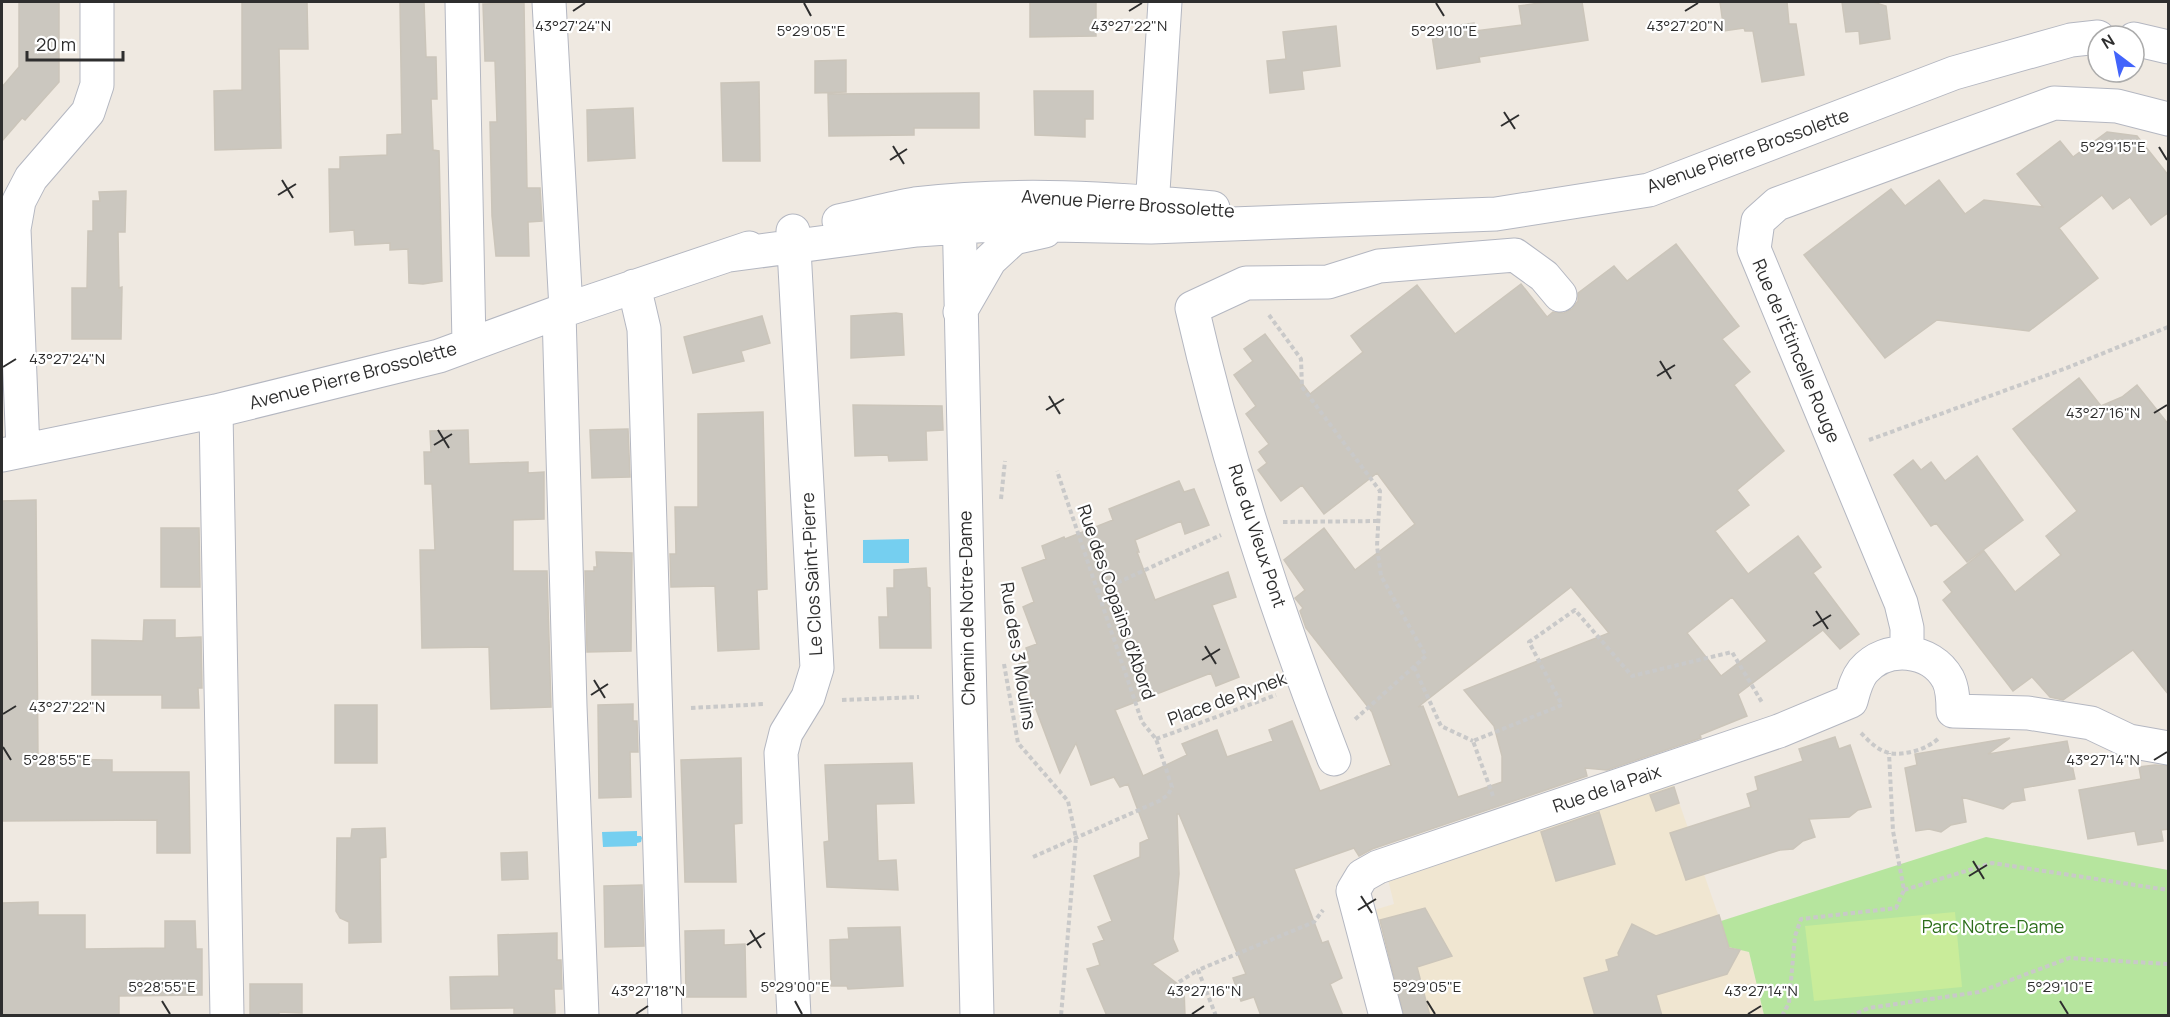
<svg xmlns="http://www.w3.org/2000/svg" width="2170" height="1017" viewBox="0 0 2170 1017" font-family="Manrope,sans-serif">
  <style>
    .education { fill: #f0e6d1 }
    .garden { fill: #b6e59e }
    .pitch { fill: #c9ec9a }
    .water { fill: #75cff0 }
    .building { fill: #cbc7bf; stroke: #cbc5ba; stroke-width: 1.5; fill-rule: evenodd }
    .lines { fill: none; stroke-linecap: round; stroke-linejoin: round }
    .minor-casing { stroke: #b4b7c1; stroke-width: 35 }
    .path { stroke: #c9c9c9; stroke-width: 4; stroke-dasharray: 4.5 3; stroke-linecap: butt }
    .minor { stroke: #fff; stroke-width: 33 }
    .ticks { fill: none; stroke: #2e2e2e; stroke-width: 2 }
    .labels { text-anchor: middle; stroke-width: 4.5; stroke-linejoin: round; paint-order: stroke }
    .street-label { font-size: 18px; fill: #2e2e2e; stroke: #fff }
    .park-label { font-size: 18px; fill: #2c6e1b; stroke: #fff }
    .ticks-label { font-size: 15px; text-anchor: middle; fill: #2e2e2e; stroke: #fff; stroke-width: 4.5; stroke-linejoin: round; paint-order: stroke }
  </style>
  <rect width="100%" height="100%" fill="#efe9e1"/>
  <path class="education" d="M1673,785L1729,946L1749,952L1764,1015H1402L1374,910L1394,904L1387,875Z"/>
  <path class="garden" d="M1986,837L2168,870V1015H1764L1749,952L1728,947L1721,921Z"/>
  <path class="pitch" d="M1955,912L1962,987L1814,1001L1805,926Z"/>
  <path class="water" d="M909,539V563H863V540Z
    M637,831V836H641L642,838L641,842L637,843V846L603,847L602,832Z"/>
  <path class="building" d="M19,2H59V82L25,120L22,118L2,141V87L19,67Z
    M242,2H307L308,49H279L281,148L215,150L214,91L242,90Z
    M400,2H424L426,57H436L437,99H431L433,150L439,151L442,281L423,284L409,283L408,249L390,250V243L355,245L354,230L330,232L329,169H340V157L387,155V135L402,134Z
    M1030,2H1096V36L1030,37Z
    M1546,2H1582L1588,40L1479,57L1480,62L1437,69L1431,29L1474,23L1475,31L1522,25L1519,6Z
    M1720,2H1787L1789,24H1796L1804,75L1762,82L1753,31H1745L1744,28L1724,31Z
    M1842,2H1873L1886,6L1890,39L1860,44L1859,31L1846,32Z
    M524,3L527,188H540L542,221L528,222L529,256H496L492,216L490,122H497L495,61H485L483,4Z
    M1336,26L1340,66L1302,71L1304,89L1270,93L1267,61L1286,59L1283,32Z
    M846,60V92L815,93V61Z
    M759,82L760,161H723L721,83Z
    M1034,91H1093V119H1085V137L1035,135Z
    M979,93V128H914V135L829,136L828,94Z
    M633,108L635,158L588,161L587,110Z
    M2107,132L2137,136L2169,176V212L2151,225L2130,197L2113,209L2102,195L2059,228L2098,278L2029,331L1937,320L1885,358L1804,255L1891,189L1905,206L1939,180L1965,214L1984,200L2043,207L2017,174L2060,141L2073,157Z
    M126,191L125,232H118L119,288L122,287L121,339H72V288H87L88,231H93V201H100L99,192Z
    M1676,244L1739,326L1722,339L1750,372L1734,385L1784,451L1737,490L1749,505L1715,531L1748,574L1798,536L1821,567L1813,573L1859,634L1840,649L1823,630L1738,694L1747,716L1700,735L1701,738L1607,770L1585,768L1587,776L1372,849L1359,856L1354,848L1294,869L1322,943L1328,941L1342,978L1330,984L1343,1016H1261L1254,997L1241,1001L1233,978L1246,974L1179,814H1177L1179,874L1173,939L1178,951L1152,964L1184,989L1185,1016H1107L1087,969L1100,965L1093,944L1104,940L1098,927L1112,921L1094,876L1140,857V843L1149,839L1128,784L1120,787L1114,777L1091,785L1076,743L1060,773L1019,664L1030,661L1026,648L1037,644L1023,607L1034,602L1022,568L1046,559L1042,546L1064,537L1065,539L1113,520L1109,509L1179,481L1184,492L1194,489L1209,525L1185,534L1181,521L1135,540L1139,552H1137L1155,600L1228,572L1236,597L1212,605L1239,677L1216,686L1211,673L1115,710L1143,776L1187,755L1182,744L1217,730L1227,757L1273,741L1269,730L1292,721L1320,791L1391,765L1372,712L1306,628L1300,611L1303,608L1295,598L1305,590L1284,560L1324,528L1355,570L1415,524L1377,473L1324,514L1302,485L1281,501L1258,470L1267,463L1259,452L1269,444L1246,414L1256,406L1234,375L1253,361L1244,349L1265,334L1310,394L1363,352L1351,336L1417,285L1455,334L1521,284L1547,317L1553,312L1564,313L1572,309L1578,301V293L1614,266L1627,281ZM1571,587L1609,633L1464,690L1494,726L1502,756V782L1458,797L1423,706L1418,707ZM1732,597L1767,641L1721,676L1687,633Z
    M896,313L902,314L904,355L851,358V316Z
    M762,316L770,343L741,351L744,361L693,373L684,337Z
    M2079,378L2101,406L2122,397L2137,385L2169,425V695L2133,650L2063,700L2050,697L2032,677L2013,691L1943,600L1952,592L1944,582L1984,551L2015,592L2061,555L2046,536L2077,511L2013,429Z
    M853,405L942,406L943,430L926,431L927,460L889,461L888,455L855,456Z
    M763,412L767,589L757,590L759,649L718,651L715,586L671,587L670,554H676L675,507H698V414Z
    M628,429L630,477L592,478L590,430Z
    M468,430L469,464L528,462V473L544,472V519L513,520V571H547L551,707L491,709L489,647L422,648L420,550H435L432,484H425L424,452H431L430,431Z
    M1977,456L2023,520L1967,562L1936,523L1931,526L1894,475L1913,460L1921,470L1931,462L1945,481Z
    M36,500L38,759L112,760V772H189L190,853H157V820L2,821V501Z
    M161,528H199L200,587H161Z
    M596,552L632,553L631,651L587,652L585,571H594V567H597Z
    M926,568L927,587L930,588L931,648H880L879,617H888L887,588H894V570Z
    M144,620H175V638L201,637L202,688H198L199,708H162V695H92V640L143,641Z
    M633,704V721H637L638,752H630L631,797L599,798L598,705Z
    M335,705H377V763H335Z
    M1835,737L1839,749L1850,745L1871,807L1858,810L1849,817L1809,819L1815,837L1803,841L1793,849L1780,850L1686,880L1670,833L1751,807L1747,794L1758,790L1755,777L1803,761L1799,749Z
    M2010,738L1988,754L2067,741L2075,779L2023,788L2025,800L2012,802L2003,809L1962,797L1966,822L1951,825L1941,832L1929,829L1916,831L1905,768L1917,765L1915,754Z
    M741,758L742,823L734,824L736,882H685L681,760Z
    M912,763L914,803L876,804L878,861L896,860L898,890L827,887L824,842L829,841L825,765Z
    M2155,765L2169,766V829L2161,830L2163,841L2138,845L2135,831L2088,839L2079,790L2141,779L2139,767Z
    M1674,787L1679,803L1656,811L1650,795Z
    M1599,812L1615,864L1556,881L1541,832Z
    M385,828L386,857L380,858L381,942L349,943V922L340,918L336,911L337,838H351L352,829Z
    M527,852L528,879L502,880L501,853Z
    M642,885L644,946L605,947L604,886Z
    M38,902V915H85V949L165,948V921H195L196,949H202V995L119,996V1016H2V903Z
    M1425,908L1452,956L1417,967L1430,1016H1404L1380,920Z
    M1719,915L1729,948L1740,950L1727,974L1656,995L1662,1016H1595L1584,978L1609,971L1606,960L1619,956L1618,953L1632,924L1656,936Z
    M900,927L903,986L848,989L847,986H831L830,940L849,939L848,928Z
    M724,930V945L745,944L746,997H686L685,931Z
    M557,933V960H561L562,989H554L555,1013L514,1014V1008L451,1009L450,977L499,976L498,935Z
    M250,984H302V1013L279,1012V1016H250Z"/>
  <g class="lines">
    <defs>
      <path id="minor" d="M462,2L469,344
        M549,2L566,309
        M2134,39L2168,47
        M959,208L977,1016
        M839,221C864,216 890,208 915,204C1015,192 1113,198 1213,208
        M1151,223L1165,2
        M793,231L817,668L808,697L786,733L781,753L794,1016
        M730,255L917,230L1007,224L1151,227L1496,214L1649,190L1954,73L2071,40L2098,37
        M634,286L644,329L665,1016
        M559,312L570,706L582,1016
        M960,312L990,260L1014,238L1045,231
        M216,411L227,1016
        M23,450L14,229L19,201L31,178L88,112L97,85V2
        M2,455L216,411L439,356L559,312L749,248
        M1907,652V628L1901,603L1754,249L1758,221L1777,204L2054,103L2117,106L2168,119
        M1334,759C1277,613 1227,461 1192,308L1246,283L1328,282L1379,266L1515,255L1544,276L1560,295
        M1386,1016L1353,891L1362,876L1378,867L1779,731L1851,701C1854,690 1856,680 1863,671C1886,644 1931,648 1948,679C1953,689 1953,700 1953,711L2028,713L2091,723L2129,741L2168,748"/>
    </defs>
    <use href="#minor" class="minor-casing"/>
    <path class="path" d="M1269,315L1301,359L1302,387L1380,491L1377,546L1381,576L1426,656L1353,721
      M1869,440L2064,369L2168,327
      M1001,499L1005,461
      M1283,522L1378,521
      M1097,592L1221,535
      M1004,664L1018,743L1068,801L1076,838L1061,1016
      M1414,667L1441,726L1473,741
      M842,700L919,697
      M691,708L765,704
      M1861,733C1869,741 1877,750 1889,753C1904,756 1928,749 1939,738
      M1156,739L1276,695
      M1493,796L1473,741L1562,705L1529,642L1575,610L1632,676L1732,652L1763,704
      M1033,857L1159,801L1168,795L1172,787L1156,739L1142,722L1057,471
      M1904,890L1992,863L2168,890
      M1179,982L1198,970
      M1216,1016L1198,970L1314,922L1323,910
      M1782,1016L1789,1003L1795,936L1801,919L1896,908L1904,890L1893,831L1889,753
      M1850,1016L1869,1008L1979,992L2069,958L2168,964"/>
    <use href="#minor" class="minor"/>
  </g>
  <path class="ticks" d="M804,3L811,16M1436,3L1444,16M573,11L585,3M1129,11L1142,3M1685,11L1698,3M1504,112L1515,129M1501,126L1519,115M893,146L904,164M2159,147L2167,160M890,160L907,149M282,180L293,198M278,195L296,184M1660,361L1671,379M3,367L16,359M1657,376L1675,365M1049,396L1060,414M1046,410L1064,399M2154,413L2167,405M438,430L449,448M434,445L452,434M1816,611L1828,629M1813,626L1831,615M1205,646L1216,664M1202,660L1220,649M594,680L605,698M591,695L608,684M3,714L16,706M3,747L11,760M2154,760L2167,752M1973,861L1984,879M1969,876L1987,865M1361,896L1372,913M1358,910L1376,899M750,930L761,948M747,945L765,933M162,1001L170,1014M795,1001L802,1014M1427,1001L1435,1014M2060,1001L2068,1014M636,1014L648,1006M1192,1014L1204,1006M1748,1014L1761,1006"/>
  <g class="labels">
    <g class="street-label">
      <text transform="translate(1748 151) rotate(-20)" y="6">Avenue Pierre Brossolette</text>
      <text transform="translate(1128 204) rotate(4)" y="6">Avenue Pierre Brossolette</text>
      <text transform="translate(1796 351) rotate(67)" y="6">Rue de l'Étincelle Rouge</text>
      <text transform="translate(353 376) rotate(-15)" y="6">Avenue Pierre Brossolette</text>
      <text transform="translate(1257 536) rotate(72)" y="6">Rue du Vieux Pont</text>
      <text transform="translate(812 574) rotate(-93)" y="6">Le Clos Saint-Pierre</text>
      <text transform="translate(1116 602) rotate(71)" y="6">Rue des Copains d’Abord</text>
      <text transform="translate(967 608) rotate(-91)" y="6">Chemin de Notre-Dame</text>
      <text transform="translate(1018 656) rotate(81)" y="6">Rue des 3 Moulins</text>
      <text transform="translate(1227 699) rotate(-20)" y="6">Place de Rynek</text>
      <text transform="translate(1607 789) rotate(-19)" y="6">Rue de la Paix</text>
    </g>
    <g class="park-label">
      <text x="1993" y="933">Parc Notre-Dame</text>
    </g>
  </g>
  <g class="ticks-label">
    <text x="573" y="31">43°27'24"N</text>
    <text x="1129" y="31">43°27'22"N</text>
    <text x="1685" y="31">43°27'20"N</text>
    <text x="811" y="36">5°29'05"E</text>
    <text x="1444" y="36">5°29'10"E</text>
    <text x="2113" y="152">5°29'15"E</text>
    <text x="67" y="364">43°27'24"N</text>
    <text x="2103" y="418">43°27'16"N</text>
    <text x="67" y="712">43°27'22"N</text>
    <text x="57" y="765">5°28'55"E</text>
    <text x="2103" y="765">43°27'14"N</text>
    <text x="162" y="992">5°28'55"E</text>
    <text x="795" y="992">5°29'00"E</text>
    <text x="1427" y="992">5°29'05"E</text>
    <text x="2060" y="992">5°29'10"E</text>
    <text x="648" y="996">43°27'18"N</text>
    <text x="1204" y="996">43°27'16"N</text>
    <text x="1761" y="996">43°27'14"N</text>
  </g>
  <rect width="2170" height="1017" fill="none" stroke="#2e2e2e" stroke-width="6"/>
  <g transform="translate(2116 54) rotate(328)"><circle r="28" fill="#ffffff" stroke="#ababab" stroke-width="1.5"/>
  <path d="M0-4.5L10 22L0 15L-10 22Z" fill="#4264fb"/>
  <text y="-9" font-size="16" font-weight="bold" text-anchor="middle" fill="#2e2e2e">N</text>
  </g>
  <path d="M27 51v9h96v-9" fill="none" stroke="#2e2e2e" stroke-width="3"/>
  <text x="36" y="51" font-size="18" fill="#2e2e2e" stroke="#ffffff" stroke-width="4.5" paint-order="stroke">20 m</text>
</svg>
